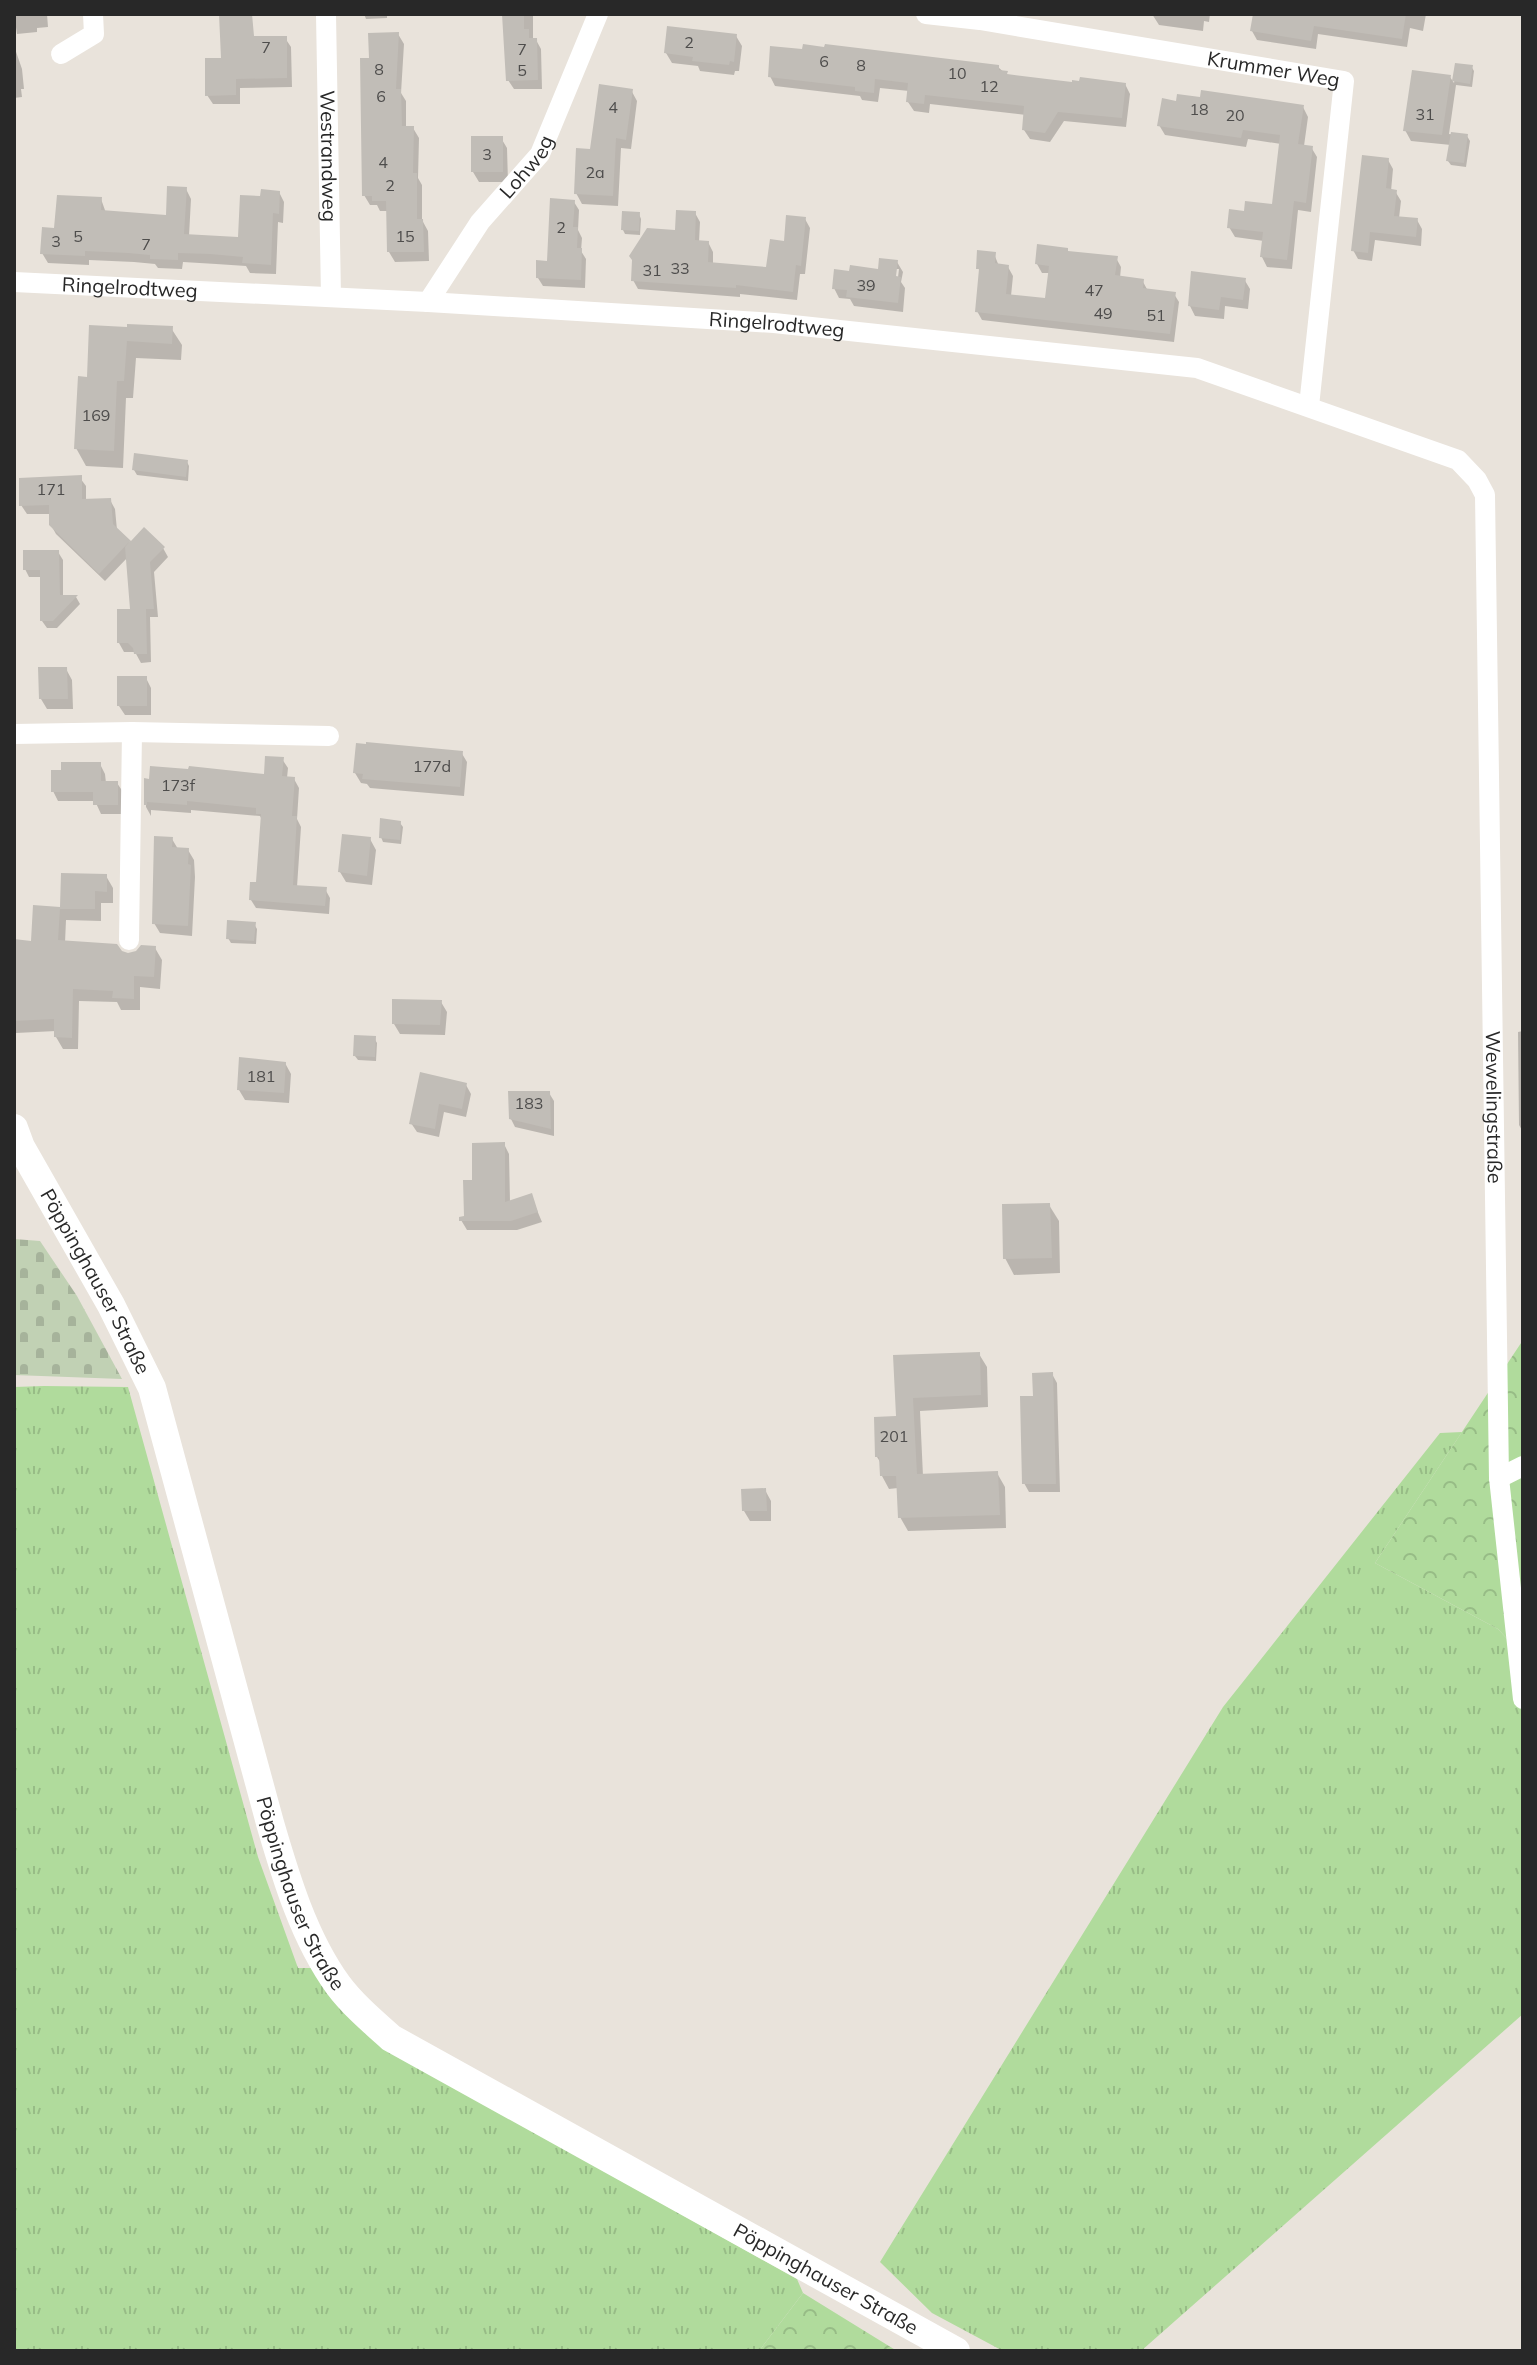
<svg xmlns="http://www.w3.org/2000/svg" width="1537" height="2365" viewBox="0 0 1537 2365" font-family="Mulish,sans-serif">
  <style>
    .grass { fill: url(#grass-tufts) }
    .forest { fill: url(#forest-crowns) }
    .cemetery { fill: url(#cemetery-stones) }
    .shadow { fill: #0003; fill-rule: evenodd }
    .building { fill: #c1bdb7 }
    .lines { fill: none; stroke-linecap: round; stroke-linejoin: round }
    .street { stroke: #fff; stroke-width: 20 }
    .secondary { stroke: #fff; stroke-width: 28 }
    .labels { text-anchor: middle; stroke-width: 6; stroke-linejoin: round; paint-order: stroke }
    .number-label { font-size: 16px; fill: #4e4d4c }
    .street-label { font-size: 20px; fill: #282828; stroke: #fff }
  </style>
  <defs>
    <pattern id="grass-tufts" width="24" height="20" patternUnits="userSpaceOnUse" patternTransform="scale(2)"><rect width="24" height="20" fill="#b0db9c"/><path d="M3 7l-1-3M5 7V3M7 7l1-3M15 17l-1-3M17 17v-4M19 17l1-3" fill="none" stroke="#97bc86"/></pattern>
    <pattern id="forest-crowns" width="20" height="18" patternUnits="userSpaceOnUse" patternTransform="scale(2)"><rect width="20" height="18" fill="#b0db9c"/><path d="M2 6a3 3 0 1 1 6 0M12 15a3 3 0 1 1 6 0" fill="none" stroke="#97bc86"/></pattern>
    <pattern id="cemetery-stones" width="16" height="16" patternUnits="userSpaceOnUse" patternTransform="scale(2)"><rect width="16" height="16" fill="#c1d1b4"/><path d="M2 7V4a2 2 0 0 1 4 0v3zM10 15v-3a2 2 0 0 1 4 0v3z" fill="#a6b39b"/></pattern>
  </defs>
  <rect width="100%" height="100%" fill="#e9e3db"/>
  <path class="grass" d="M44,1386L128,1387L258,1857L298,1968H315L412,2064L797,2279L803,2293L759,2351H14V1387Z
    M1462,1432L1375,1563L1498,1629L1523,1656V2014L1141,2351H1003L932,2313L880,2262L1223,1707L1440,1433Z"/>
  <path class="forest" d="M1523,1340V1656L1498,1629L1375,1563Z
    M803,2293L897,2351H759Z"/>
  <path class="cemetery" d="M14,1239L40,1241L77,1296L122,1379L14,1375Z"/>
  <path class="shadow" d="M14,14H47L48,27L37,28V32L17,34Z
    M364,14H387V18L366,19Z
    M505,14H533V40H536L541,49L542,89H514L508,80Z
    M1152,14H1210L1209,22L1204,21L1203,31L1159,25Z
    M1255,14H1426L1423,31L1410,28L1407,47L1318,34L1316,49L1257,40L1252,31Z
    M398,34L404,44L401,93L406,101V128H413L419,138L418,178L422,185V220L428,231L429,261L395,262L389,252L388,211H380L377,205H370L364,195L371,60Z
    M736,36L742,46L739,71H735L734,75L700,71L698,66L672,63L666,53Z
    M285,38L291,47L292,87L240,88V104H213L207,95L223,60Z
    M14,46L22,69L24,89H21L22,97L14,98Z
    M1457,65L1471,66L1474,71L1472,87L1456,85L1449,134L1467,136L1470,141L1466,167L1451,165L1448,161L1451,145L1411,141L1405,130L1450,77L1454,83Z
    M998,67L1008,76L1054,82L1125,84L1130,94L1126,127L1064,121L1050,142L1030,139L1024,130L1026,115L930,104L929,113L914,111L908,102L909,91L880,88L878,102L862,100L860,96L775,86L770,76Z
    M631,90L637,101L631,149L621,148L618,206L582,204L576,193L592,151Z
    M1303,107L1308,117L1304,146L1311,147L1317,157L1311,212L1298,210L1292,269L1267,267L1262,257L1264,241L1235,237L1229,227L1245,214L1273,206L1281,144L1248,139L1246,147L1165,135L1159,125Z
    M501,138L507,148L508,182H479L473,172Z
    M1388,160L1393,169L1391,191H1395L1401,201L1399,218L1417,220L1422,229L1421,246L1375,240L1372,261L1358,259L1353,250Z
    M186,189L191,199L189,236L240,239L262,198L279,192L284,202L283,223L278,222L276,274L250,273L246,266L216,264L183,262L182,269L158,268L155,264L134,262L89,260V265L48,263L42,253L56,230L101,199L106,213L168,217Z
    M574,202L579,210L578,230L582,238L581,251L586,259L585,288L543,286L538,278L549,263Z
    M695,213L700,222L699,242H708L713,252V264L768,269L805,219L810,228L805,274H800L797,300L740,294V297L638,289L633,280Z
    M639,214L641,219L640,235L625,234L623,230Z
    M1069,253L1116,258L1121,267L1120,278L1142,280L1148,291L1174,294L1179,302L1174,342L982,320L977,311L981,273L978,268L994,254L999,266L1008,267L1013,276L1011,296L1047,301L1050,273H1042L1037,264Z
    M897,262L903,272L901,282L905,288L903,312L854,306L850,299L839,298L834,288ZM895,269H899L897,286Z
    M1244,279L1250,289L1248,309L1225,306L1224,319L1195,316L1190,306Z
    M91,328H171L182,345L181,360L136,358L133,398H126L123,468L86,466L76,448L88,379Z
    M187,462L189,466L188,481L137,475L134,470Z
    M80,478L86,486V501L110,500L115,509L117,530L131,544L163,548L168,557L154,572L158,617H150L151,662L141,663L135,652H124L119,643L132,611L128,557L105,581L56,534L51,525V514H27L21,505Z
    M58,552L63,560V597H76L80,604L57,628H47L42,621V577H29L25,569Z
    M66,669L72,680L73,709H47L41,699Z
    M146,678L151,688V715H125L119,706Z
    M461,752L467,762L464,796L370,788L367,784L361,783L355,773Z
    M282,759L288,768L287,778L294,779L299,788L297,819L301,827L297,887L325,889L330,898L329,914L256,908L251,900L258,884L262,820L260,816L191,810V813L151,810V816L146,807V780L266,776Z
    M100,764L105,774L106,783H117L123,792L122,814H101L95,801H58L53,791Z
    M400,823L403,827L401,844L383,842L381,837Z
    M172,839L178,849L188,850L194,860L195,877L192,936L160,933L154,923Z
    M370,839L376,850L372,885L346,882L340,872Z
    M63,875L106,876L113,888V903H101V921L66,920L65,943L128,955L155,948L162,960L160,989L140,987V1010H121L117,1002L79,1001L78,1049H63L56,1037V1031L16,1033L14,1030V941L33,943L35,907L62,909Z
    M254,924L257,929L256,944L231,943L228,938Z
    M441,1002L447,1012L445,1035L400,1034L394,1024Z
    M1523,1031V1132L1519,1125L1518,1032Z
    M374,1038L377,1043L376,1061L358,1060L355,1056Z
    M285,1063L291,1074L289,1103L245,1100L239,1090Z
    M421,1075L466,1085L471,1094L466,1117L444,1112L439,1137L417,1132L411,1123Z
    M549,1093L554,1101V1136L515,1127L511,1119Z
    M504,1144L509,1154L510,1202L531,1196L542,1222L517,1230H467L461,1220L466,1217Z
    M1049,1205L1059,1221L1060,1273L1014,1275L1005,1258Z
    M979,1354L987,1367L988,1407L920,1411L923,1476L997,1473L1005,1487L1006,1528L908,1531L900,1517L898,1488L889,1489L882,1476V1465L877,1457L898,1418L895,1357Z
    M1052,1374L1057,1383L1060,1492H1029L1024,1483L1035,1398Z
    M765,1490L771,1501V1521H750L744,1511Z"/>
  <path class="building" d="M219,14H252L254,36H287V78L236,79V95L205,96V58H221Z
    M502,14H524V29H529V38H537L538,80L506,81Z
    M1253,14H1406L1402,39L1314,26L1311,41L1250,31Z
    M667,26L737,34L734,62L730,61L729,65L692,61L693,57L664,53Z
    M399,32L396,89H401L402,126H414L413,173H417V219H423L424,252H387L386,201H372V196H362L360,58H369L368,33Z
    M803,44L824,47L825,44L999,65V70L1008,71L1007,74L1055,80L1072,82V80L1079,81L1080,77L1126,83L1122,118L1058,112L1045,133L1022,130L1024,106L925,95L924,104L906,102L908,83L875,79L874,93L855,91V87L768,77L770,46L802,49Z
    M1455,63L1473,65L1470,84L1452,81Z
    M1412,70L1451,75L1442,135L1403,131Z
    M599,84L633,89L626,140L616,138L613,196L574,194L576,148L590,149Z
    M1201,90L1304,105L1298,144L1313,146L1306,203L1294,201L1287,260L1260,257L1263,232L1227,228L1229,209L1244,211L1245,201L1272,204L1280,135L1243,130L1241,138L1157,126L1162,98L1176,101L1177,94L1200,97Z
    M1451,132L1468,134L1464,163L1446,161Z
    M471,136H503V172H471Z
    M1362,155L1389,158L1386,188L1397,190L1394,216L1418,218L1416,237L1370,232L1368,253L1351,251Z
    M167,186L187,187L184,234L238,237L240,195L260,196L261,189L280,191L279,214L273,213L271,265L242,263L243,257L210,254L178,253V260L150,259V255L128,253L85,251V256L40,254L42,227L54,228L57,195L102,197L101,210L166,215Z
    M550,198L575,200L573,227H578L577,248H582L581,280L536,278V260L547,261Z
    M676,210L696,211L695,240L709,241L708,262L766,267L770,239L784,241L786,215L806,217L801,266L796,265L793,292L736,285V288L631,281L632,260L629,256L647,228L675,230Z
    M622,211L640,212L639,231L621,230Z
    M1037,244L1068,248V251L1118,256L1115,275L1144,279L1143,288L1176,292L1170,334L975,312L979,269H976L977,250L996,252L995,263L1009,265L1006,294L1045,298L1049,266L1035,264Z
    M879,258L898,260L896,276L901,277L898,303L846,297L847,290L832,289L834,269L849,271L850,265L878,269Z
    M1191,271L1246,278L1243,300L1221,297L1219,310L1188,306Z
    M127,324L173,326L172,344L127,341L124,381H117L114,451L74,449L78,376L87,377L89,325L127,327Z
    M134,453L188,460L186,477L132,470Z
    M82,475V499L111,498L113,524L131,541L144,527L165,547L150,562L154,609H146L147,654H134L133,648L128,643H117V609H130L125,547L130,541L99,574L49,525V505L19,506V478Z
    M23,550H59L60,595H78L53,621H40V570H23Z
    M38,667H67L68,699H39Z
    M117,676H147V706H117Z
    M366,742L463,751L460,787L362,779L363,774L353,773L356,743L366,744Z
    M265,756L284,757L282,776L295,777L292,816H297L293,885L327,887L325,906L249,900L250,882H256L261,814H256V808L187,801V805L147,802V805H144V778L149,779L150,766L188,769L189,766L264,774Z
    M61,762H101V781H118V805H93V792H51V770H61Z
    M380,818L401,821L400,840L379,838Z
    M342,834L371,837L367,876L338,872Z
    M154,836L173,837L172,847L189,848L188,864L191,865L188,926L152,924Z
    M61,873L107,874V892L95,891V909H60L58,940L117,944L122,951L128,953L136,951L141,945L156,946L154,977L134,976V999L112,998L113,991L73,989L72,1038L54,1037V1019L14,1021V939L31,941L33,905L60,907Z
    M227,920L256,922L254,941L226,939Z
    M392,999L442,1000L440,1025L392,1024Z
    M354,1035L376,1036L375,1057L353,1056Z
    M239,1057L286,1062L284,1093L237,1090Z
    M420,1072L467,1083L462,1109L439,1104L435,1129L409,1124Z
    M508,1091H550L551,1129L509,1119Z
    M505,1142V1202L532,1193L538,1212L511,1221H459V1217L464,1216L463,1180H472V1143Z
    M1050,1203L1052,1258L1003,1259L1002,1204Z
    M980,1352L981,1395L913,1398L917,1474L998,1471L1000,1515L898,1518L896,1476H880L879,1457H875L874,1417L896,1416L893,1355Z
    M1053,1372L1056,1484H1022L1020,1396H1033L1032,1373Z
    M766,1488L767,1511H742L741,1489Z"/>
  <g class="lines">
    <g class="street">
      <path id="s1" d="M326,14L331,297"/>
      <path id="s2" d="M926,14L980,20L1344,81L1309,406"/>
      <path d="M61,54L94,34L93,14"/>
      <path id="s3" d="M14,282L428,302L774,323L1197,368L1458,460L1477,480L1485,495L1499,1478L1523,1699"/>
      <path id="s4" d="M428,302L480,222L540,154L598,14"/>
      <path d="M14,734L132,732L329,736"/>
      <path d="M129,940L132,732"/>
      <path d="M1499,1478L1523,1466"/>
    </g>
    <path class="secondary" id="s5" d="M14,1128L21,1147L111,1305L152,1388L270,1823C286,1878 304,1938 338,1985C353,2005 372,2021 391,2038L956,2351"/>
  </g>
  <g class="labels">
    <g class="number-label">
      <text x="689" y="48">2</text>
      <text x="266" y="53">7</text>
      <text x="522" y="55">7</text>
      <text x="824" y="67">6</text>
      <text x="861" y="71">8</text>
      <text x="379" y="75">8</text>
      <text x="522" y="76">5</text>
      <text x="957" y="79">10</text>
      <text x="989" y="92">12</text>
      <text x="381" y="102">6</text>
      <text x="613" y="113">4</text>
      <text x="1199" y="115">18</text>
      <text x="1425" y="120">31</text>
      <text x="1235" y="121">20</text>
      <text x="487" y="160">3</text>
      <text x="383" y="168">4</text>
      <text x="595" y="178">2a</text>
      <text x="390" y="191">2</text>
      <text x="561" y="233">2</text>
      <text x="78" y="242">5</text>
      <text x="405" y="242">15</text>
      <text x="56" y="247">3</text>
      <text x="146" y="250">7</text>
      <text x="680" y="274">33</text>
      <text x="652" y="276">31</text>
      <text x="866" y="291">39</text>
      <text x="1094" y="296">47</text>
      <text x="1103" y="319">49</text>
      <text x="1156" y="321">51</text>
      <text x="96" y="421">169</text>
      <text x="51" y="495">171</text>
      <text x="432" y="772">177d</text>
      <text x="178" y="791">173f</text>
      <text x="261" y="1082">181</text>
      <text x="529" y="1109">183</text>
      <text x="894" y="1442">201</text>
    </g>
    <g class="street-label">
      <text dy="7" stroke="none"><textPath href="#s2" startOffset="352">Krummer Weg</textPath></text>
      <text dy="7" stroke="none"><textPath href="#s1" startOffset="142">Westrandweg</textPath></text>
      <text dy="7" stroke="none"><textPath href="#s4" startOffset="168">Lohweg</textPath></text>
      <text dy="7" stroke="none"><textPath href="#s3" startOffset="116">Ringelrodtweg</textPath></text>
      <text dy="7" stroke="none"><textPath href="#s3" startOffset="764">Ringelrodtweg</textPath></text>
      <text dy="7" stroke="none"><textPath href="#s3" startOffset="2120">Wewelingstraße</textPath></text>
      <text dy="7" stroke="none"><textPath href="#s5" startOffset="174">Pöppinghauser Straße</textPath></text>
      <text dy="7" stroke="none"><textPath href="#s5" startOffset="822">Pöppinghauser Straße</textPath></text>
      <text dy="7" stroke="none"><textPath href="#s5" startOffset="1494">Pöppinghauser Straße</textPath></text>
    </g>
  </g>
  <rect width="1537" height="2365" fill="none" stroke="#282828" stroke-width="32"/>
</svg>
